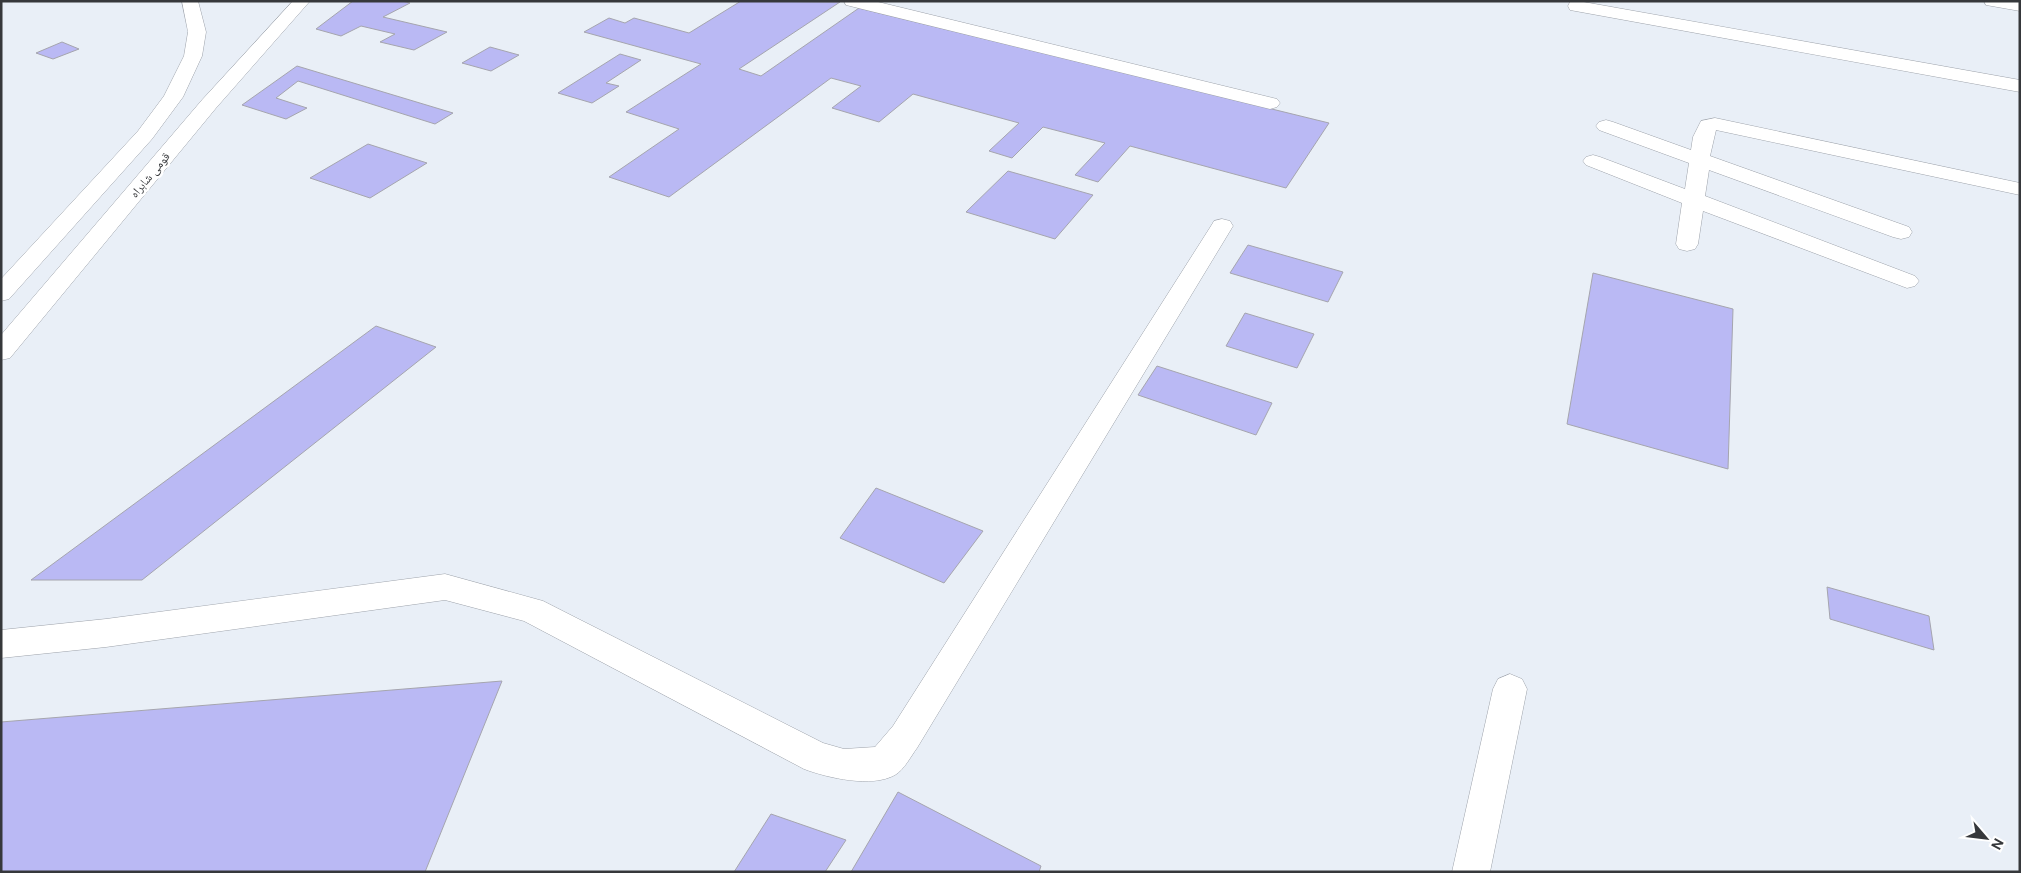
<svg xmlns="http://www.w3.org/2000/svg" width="2021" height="873" viewBox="0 0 2021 873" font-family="'DM Sans','Noto Naskh Arabic',sans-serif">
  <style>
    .building { fill: #bab9f4; stroke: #a5a5ae }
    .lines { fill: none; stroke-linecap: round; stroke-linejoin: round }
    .minor-casing { stroke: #9da2aa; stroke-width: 1 }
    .trunk-casing { stroke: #9da2aa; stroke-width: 1 }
    .minor { fill: #fff; fill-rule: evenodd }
    .trunk { fill: #fff; fill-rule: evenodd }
    .labels { text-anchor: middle; stroke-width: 5; stroke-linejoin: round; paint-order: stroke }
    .far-street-label { font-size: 12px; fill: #36383b; stroke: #fff }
  </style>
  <rect width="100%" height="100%" fill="#e9eff7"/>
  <path class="building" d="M353,1H402L410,3L383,17L447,32L414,50L380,42L395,34L361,26L341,36L316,29Z
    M741,1L840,2L739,69L761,76L859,8L1329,123L1286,188L1130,146L1098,182L1075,175L1105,143L1043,127L1012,158L989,151L1019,123L913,94L879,122L832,108L861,86L831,78L669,197L609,177L679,129L626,112L701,64L584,32L609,18L625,23L634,18L689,33Z
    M62,42L79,49L53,59L36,53Z
    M490,47L519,55L491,71L462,63Z
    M620,54L641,60L606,83L619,86L592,103L558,93Z
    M297,66L453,113L435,124L298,81L276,98L307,108L286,119L242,105Z
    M368,144L427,163L370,198L310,178Z
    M1008,171L1093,195L1055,239L966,212Z
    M1248,245L1343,272L1328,302L1230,273Z
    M1593,273L1733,309L1728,469L1567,424Z
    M1245,313L1314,334L1297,368L1226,346Z
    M376,326L436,347L142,580H31Z
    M1157,366L1272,403L1256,435L1138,395Z
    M876,488L983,531L944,583L840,538Z
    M1827,587L1929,616L1934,650L1830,619Z
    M502,681L425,872H1V722Z
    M898,792L1041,866L1039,872H851Z
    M771,814L846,840L825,872H734Z"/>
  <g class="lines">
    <defs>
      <path id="minor" d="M844,1H874L1277,99L1280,103L1277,107L1270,109L846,5Z
        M1578,1L2020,80V92L1570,10L1568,6L1570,2Z
        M1984,1H2020V11L1986,5Z
        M1715,118L2020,183V195L1716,130L1710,156L1909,227L1912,232L1909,237L1901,239L1893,237L1709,170L1705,196L1915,276L1919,281L1915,286L1907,288L1703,211L1698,244L1695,249L1687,251L1679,249L1676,244L1682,203L1586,165L1583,161L1586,157L1593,155L1600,157L1685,189L1689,163L1599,130L1596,126L1599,122L1606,120L1613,122L1691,150L1693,137L1701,121Z
        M1222,219L1230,221L1233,226L917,748C911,756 904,770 895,775C872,788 828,778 804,769L524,621L445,600L106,647L1,658V630L106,619L445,574L543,601L823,743L844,749L875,747L893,726L1211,226L1214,221Z
        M1510,674L1522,679L1527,689L1490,872H1452L1493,689L1498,679Z"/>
      <path id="trunk" d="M182,1H198L206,32L202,56L183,97L152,139L9,299L1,301V279L138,131L164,96L184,56L188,32Z
        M293,1H310L216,108L10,358L1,360V335L202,100Z"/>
    </defs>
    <use href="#minor" class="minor-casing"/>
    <use href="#trunk" class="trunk-casing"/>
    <use href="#minor" class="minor"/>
    <use href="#trunk" class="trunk"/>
  </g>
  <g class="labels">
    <g class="far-street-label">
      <text transform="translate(150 175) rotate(-50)" y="4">قومی شاہراہ</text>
    </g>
  </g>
  <rect width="2021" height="873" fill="none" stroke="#36383b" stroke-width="5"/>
  <g transform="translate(1986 838) rotate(118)" stroke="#ffffff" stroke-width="4" paint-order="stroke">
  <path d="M0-4L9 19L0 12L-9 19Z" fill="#36383b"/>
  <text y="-8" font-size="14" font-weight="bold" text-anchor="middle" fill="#36383b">N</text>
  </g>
</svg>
